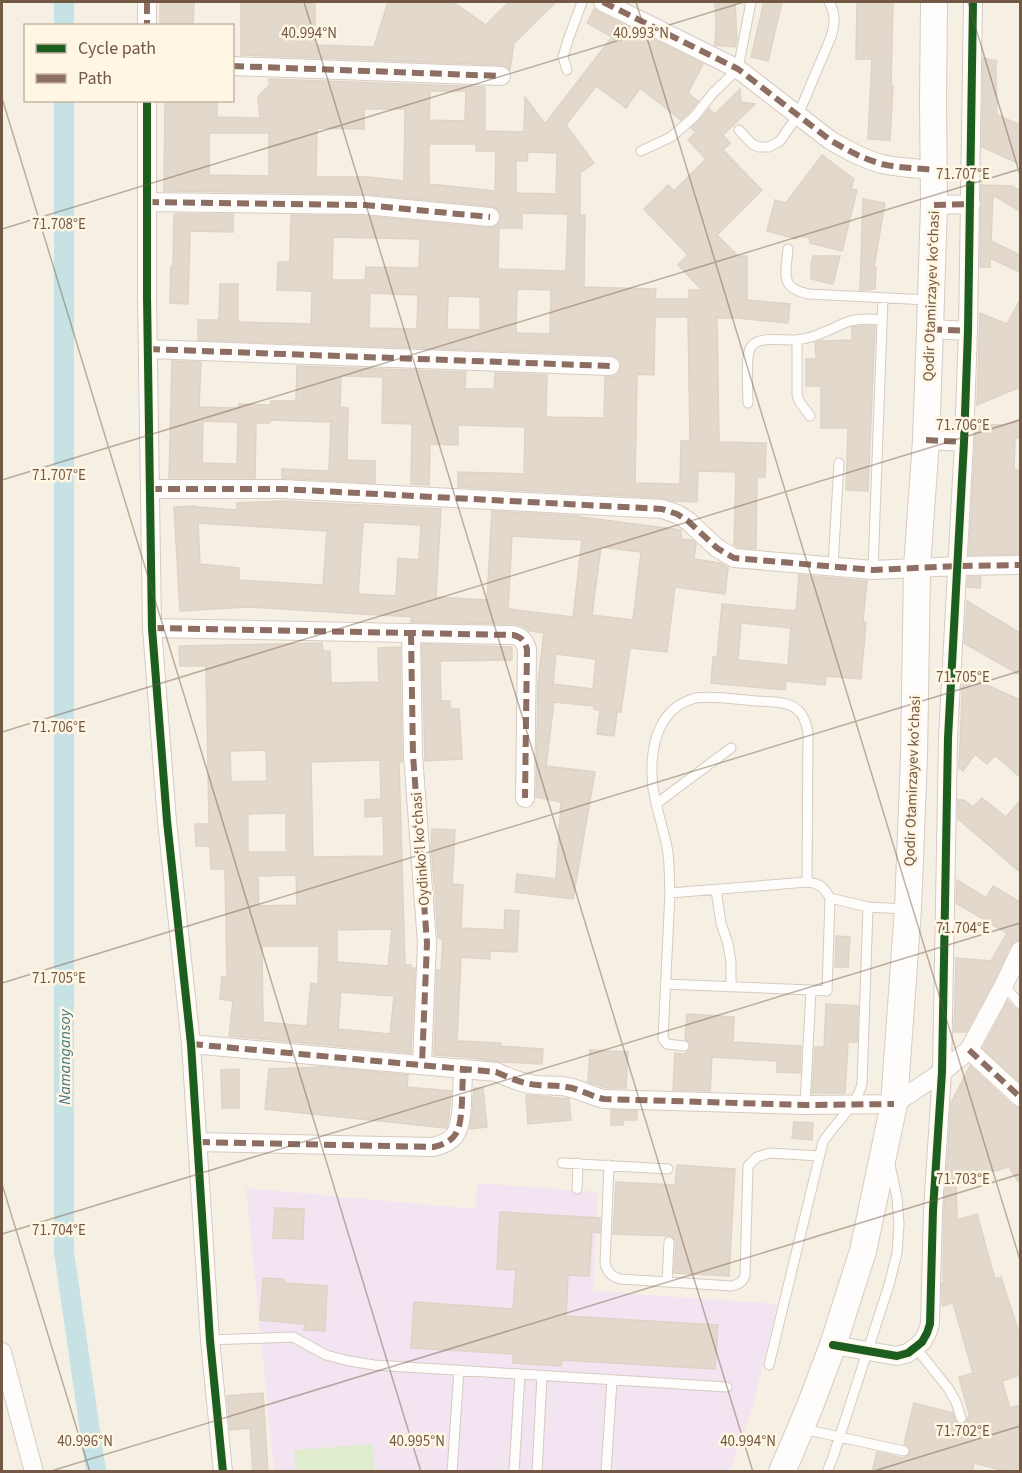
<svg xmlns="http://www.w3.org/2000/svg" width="1022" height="1473" viewBox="0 0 1022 1473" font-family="'Source Sans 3',sans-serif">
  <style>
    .education { fill: #f2e4f0 }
    .green { fill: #dfedce }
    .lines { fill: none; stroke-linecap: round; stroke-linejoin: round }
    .canal { stroke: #c6e2e5; stroke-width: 20 }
    .building { fill: #e2d8cc; stroke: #ded3c7; stroke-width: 1.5; fill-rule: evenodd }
    .lane-casing { stroke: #d5cbc0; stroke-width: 11 }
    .street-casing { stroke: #d5cbc0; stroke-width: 20 }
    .secondary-casing { stroke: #d6ccc1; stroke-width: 28 }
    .lane { stroke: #fefdfb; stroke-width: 9 }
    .street { stroke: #fefdfb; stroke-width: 18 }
    .secondary { stroke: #fefdfb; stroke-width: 26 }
    .quiet { stroke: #8d6e63; stroke-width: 6; stroke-dasharray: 12 6; stroke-linecap: butt }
    .cycleway-casing { stroke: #fff6e4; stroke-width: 11 }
    .cycleway { stroke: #1b5e20; stroke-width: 8 }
    .ticks { fill: none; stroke: #735845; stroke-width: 1.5; stroke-opacity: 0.45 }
    .labels { text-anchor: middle; stroke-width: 5; stroke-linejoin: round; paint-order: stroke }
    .street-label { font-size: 15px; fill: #735845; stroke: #fff6e4 }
    .water-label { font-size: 16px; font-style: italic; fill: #3f7888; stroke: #fff6e4 }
    .ticks-label { font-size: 15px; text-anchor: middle; fill: #735845; stroke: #fff6e4; stroke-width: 5; stroke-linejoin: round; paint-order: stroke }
  </style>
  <rect width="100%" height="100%" fill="#f6f0e4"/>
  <path class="education" d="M478,1183L598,1192L593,1291L777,1304L753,1406L730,1471H274L246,1188L475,1209Z"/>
  <path class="green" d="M372,1444L375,1471H296L294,1450Z"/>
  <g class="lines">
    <path class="canal" d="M64,26V2
      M64,100V1252L96,1472"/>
  </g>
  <path class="building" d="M160,2H194L193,26H160Z
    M241,2H315V45L374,47L388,2H453L486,25L509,2H556L514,43L510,70L506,66L501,65L241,55Z
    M715,2H735L737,39L735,47L715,45L716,25Z
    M764,2H782L768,61L751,57Z
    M857,2H893L891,86H893L890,140L868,139L872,59H856Z
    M594,9L598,12L703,64L688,93L698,101L689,112L681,120L640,88L626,108L596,86L566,125L594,163L580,173V215H578H585L584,287L656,289L655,299H689V290H702L678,265L688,255L644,209L668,185L674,191L706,159L688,140L696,132L691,128L699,121L709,109L715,114L740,89L741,102L755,104L723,135L730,143L723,150L762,190L717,235L738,256H747V300L790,304L788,323L737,318H717L719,442L766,443L765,477H757L756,549L738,547L734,545L736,472L698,471L697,502L674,501L663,498L458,487V472L524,474L525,427L458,425V445L430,444L429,485L411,484L412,424L382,423L383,377L341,376L340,407L348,408L347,460L375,461V483L282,478V469L329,471L331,422L271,420L270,423H256L255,478H169L172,361L201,362L199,407L239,408V404L271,405V401H296L297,366L466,372L465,389H494L495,373L547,375L546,417L604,418L605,377L616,376L619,372L621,367L620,360L615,356L611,355L198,340V320H219L220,284H238V322L311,324L312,291L277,290L278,262H290L291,215L364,216L490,228L494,227L499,224L501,219L500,213L496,208L491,206L365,194L164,191L165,100H217V117L260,118L258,98L261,93L269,86V79L485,87V131L524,132L525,97L545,124L612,37L587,23ZM430,91H466L465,121L429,120ZM364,109H405L404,181L367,177H316L317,128L364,129ZM209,133H269V176L209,175ZM429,144H476V151H496L495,191L429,184ZM528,152L557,153L556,194L516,193V161H527ZM522,213L568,214L566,271L498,269L499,228H522ZM333,237L420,239L419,268L366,267L365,280H332ZM517,289L551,290L550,334L516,333ZM370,293L418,295L417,329L369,328ZM448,296L480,297V330L447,329ZM655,317H688L690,441H681L680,484L635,483L637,374L654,375ZM203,421L238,422L237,464L202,463Z
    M983,58L997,61L995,70L996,71L997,115L1020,125V164L982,147Z
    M822,155L854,179L851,189L857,190L842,251L810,243L809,237H797V239L767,231L775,200L786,203Z
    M981,185L1012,186L1020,191V211L993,195L991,241L1020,255V272L990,258V267H980Z
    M863,199L885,203L874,267H876L875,289H870V290H860Z
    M174,214H233V232L190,231L188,304L170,303L171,266H173Z
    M813,256H840L833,284L811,279V265Z
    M1020,300V387L977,405L980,313L1007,324Z
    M862,326H875L868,491L846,490L848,428H821V386H806V359H816L815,343L820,341L852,340V327Z
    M1020,419V437L1015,439L1014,470H1020V554L969,555L976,424L1003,425Z
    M283,501L441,509L436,597L487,600L492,511L580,516V517L681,530V539L692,540L696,544L694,559L720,563L728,568L725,594L675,587L667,652L630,648L621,712H617L614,736L597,734L600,710L594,709V706L554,702L546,766L595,772L573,899L515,892L517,874L556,879L561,802L536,797L538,681L544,633L530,631L523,626L514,624L411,622L412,617L248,607L180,611L174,507L196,506L197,507L237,510V503ZM363,522L421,525L419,560L398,558L396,596L358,594ZM198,523L327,531L323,585L239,580V568L200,564ZM512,536L582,540L573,617L508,609ZM601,547L641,552L633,620L592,615ZM556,654L596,659L593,689L553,684Z
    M799,575L867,581L863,622H866L861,679L826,676L825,685L786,681L785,690L711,683L713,657H717L722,604L796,611ZM741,623L791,628L788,665L738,660Z
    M968,577H981L980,588L967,587Z
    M967,601L1020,633V675L964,643Z
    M322,643L323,651H330L331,683L379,682L378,648L400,647L402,762H399L405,965H411V968H415L411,1053L229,1036L233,1001L220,999L222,977H227L225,869H211L210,846H196L195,824H209L206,666H180L179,646ZM266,750L267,781L231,782L230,751ZM380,760L381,799L365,800V817L383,816L384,856L313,857L311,762ZM286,813V852H248V814ZM296,875L297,905L259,906L258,876ZM392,929L388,966L337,962V930ZM262,946H319L318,984L311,983L307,1026L263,1022ZM341,992L394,996L390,1034L338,1029Z
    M422,644L512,647V660L440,661L441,701H450V709H459L462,759L425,761Z
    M963,674L1020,700V777L995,755L987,764L975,754L963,771L959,768Z
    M982,798L1006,817L1020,801V872L958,819V800H964L973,807Z
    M432,829L455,830L452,884L463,885L461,928L504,930L505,910L519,911L517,952L490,951V959L461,957L457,1041L501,1043L500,1046L543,1049L542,1064L501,1062L464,1057L434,1055L437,970H441L443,939L438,938L435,895V883H434L431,846Z
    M957,880L986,898L993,886L1020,902V940L1014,941L1010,946L994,980L966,1032H954L956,958L991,961L1007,933L956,903Z
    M836,936L850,937L848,967H835Z
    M1008,1001L1015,1009L1020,1011V1082L983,1048Z
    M826,1004L858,1006L857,1042H848L845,1093H812L815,1047H824Z
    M687,1014L734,1017L733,1042L801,1046L800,1073L777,1072V1061L712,1057L710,1091L673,1090L675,1053L684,1054L689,1050L691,1047L690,1043L685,1039Z
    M590,1050L628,1052L626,1088H606L588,1082Z
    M970,1066L1012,1105L1020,1108V1184L1009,1167L956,1182L957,1220L977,1214L995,1279L1001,1277L1020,1336V1375L1002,1381L1010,1408L1020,1405V1472H1008L974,1463L972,1472H872L877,1452L903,1458L909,1455L910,1448L908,1446L904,1444L914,1403L953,1413L955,1421L959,1424H964L966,1422L968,1417L970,1418L959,1377L973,1373L953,1303L943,1306L942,1302V1283H944L943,1275L944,1211L951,1103Z
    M322,1067L408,1075L407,1087L451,1091L449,1117L447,1127L446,1128L265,1109L269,1069Z
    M239,1069V1108H222L221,1070Z
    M474,1088H483L487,1127L470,1129L472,1113Z
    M526,1095L569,1099L571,1120L528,1124Z
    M611,1110L637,1111V1120H624L623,1125H611Z
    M794,1122L813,1123L812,1140L792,1138Z
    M677,1165L735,1169L729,1276L674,1273L676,1242L672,1236L613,1234L616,1182L675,1185Z
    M275,1208L304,1209L303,1239L273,1238Z
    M500,1212L600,1218V1233L592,1232L589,1276L568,1275L566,1316L718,1325L715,1369L562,1360L561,1366L513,1363V1354L411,1348L414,1302L513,1309L516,1270L497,1269Z
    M263,1278L284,1279V1283L327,1286L325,1331L304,1330L305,1324L260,1320Z
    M263,1393L268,1472H253L250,1428L230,1430L227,1396Z"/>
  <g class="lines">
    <defs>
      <path id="lane" d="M567,70L563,57L568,40L582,2
        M739,130L752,144L759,147H769L780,141L798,115L831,37C835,24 836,14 829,2
        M641,151L671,137L694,117L713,93L738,69L751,2
        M788,249C786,274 779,288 809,294L928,300
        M797,340V394L799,401L810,416
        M748,403C748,390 745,356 751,347C759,335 784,341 796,340C805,339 816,336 824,332C833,329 840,324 850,321C860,318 871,319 882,320
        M833,566L839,463
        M873,570L883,298
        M656,804L731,748
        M716,890L721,923L728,944L731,962V987
        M670,893C669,877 670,862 667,847C663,827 656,808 653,788C649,753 655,708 696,698C709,695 741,700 756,701C772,702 797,700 804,719C806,723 807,728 808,732L807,882
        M665,984L811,990L805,1105
        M1004,985L1020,1004
        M811,990L827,991L830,898
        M684,1046L667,1044L663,1039L670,893L807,882C819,883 824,887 830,898L868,907L905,909
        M562,1163L668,1169
        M609,1165L605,1264C608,1273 611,1276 620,1279L732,1286C739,1284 743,1282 745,1275L748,1166L757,1157L770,1153L819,1156
        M577,1189L578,1163
        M667,1282L669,1242
        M210,1340L293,1337L326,1355L349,1361L374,1365L727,1387
        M916,1348L948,1388L956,1402L961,1418
        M769,1365L823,1142C835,1123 857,1105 862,1084L868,907
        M803,1429L904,1451
        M452,1472L459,1370
        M514,1472L520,1374
        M537,1472L542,1376
        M606,1472L612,1380
        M827,1472L833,1457L889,1285L897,1253L899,1224L897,1198L890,1165"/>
      <path id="street" d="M147,2V26
        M603,2L738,69L830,140C847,150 863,159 882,164C899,168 917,168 934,170
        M232,66L501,76
        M147,100V296L152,628L167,821L191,1044L210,1340L223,1472
        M147,202L365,205L490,217
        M934,205L971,204
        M930,329L968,331
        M148,349L610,366
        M926,440L964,442
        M150,489H282L662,509L677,514L688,521L717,548L734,558L873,570L958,566L1020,565
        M152,628L513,635C521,637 524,640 527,649L525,798
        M411,633L413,755L427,943L422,1064
        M191,1044L496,1072C510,1078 523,1084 538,1085C548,1086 558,1085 567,1087C580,1089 590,1096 604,1099L805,1105L894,1104L942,1072L969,1050L1004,985L1020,951
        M969,1050L1020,1097
        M198,1142L433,1147C460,1141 460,1127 462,1103C462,1091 463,1080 463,1068
        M833,1345L897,1356L908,1353L922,1342L927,1333L930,1324L933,1210L942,1072L948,738L964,442L968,331L973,2
        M2,1352L34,1472"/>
      <path id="secondary" d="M782,1472L810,1406L833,1345L863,1251L894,1104L908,909L914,757L917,568L926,440L930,329L934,205L933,101L934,2"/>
    </defs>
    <use href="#lane" class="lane-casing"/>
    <use href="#street" class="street-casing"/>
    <use href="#secondary" class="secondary-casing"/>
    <use href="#lane" class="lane"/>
    <use href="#street" class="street"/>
    <use href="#secondary" class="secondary"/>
    <path class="quiet" d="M147,2V26
      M603,2L738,69L830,140C847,150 863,159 882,164C899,168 917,168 934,170
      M232,66L501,76
      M147,202L365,205L490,217
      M934,205L971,204
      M930,329L968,331
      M148,349L610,366
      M926,440L964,442
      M150,489H282L662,509L677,514L688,521L717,548L734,558L873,570L958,566L1020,565
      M152,628L513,635C521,637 524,640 527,649L525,798
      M411,633L413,755L427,943L422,1064
      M191,1044L496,1072C510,1078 523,1084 538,1085C548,1086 558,1085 567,1087C580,1089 590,1096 604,1099L805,1105L894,1104
      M969,1050L1020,1097
      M198,1142L433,1147C460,1141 460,1127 462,1103C462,1091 463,1080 463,1068"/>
    <defs>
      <path id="cycleway" d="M147,100V296L152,628L167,821L191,1044L210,1340L223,1472
        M833,1345L897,1356L908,1353L922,1342L927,1333L930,1324L933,1210L942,1072L948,738L964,442L968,331L973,2"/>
    </defs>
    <use href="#cycleway" class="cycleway-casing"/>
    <use href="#cycleway" class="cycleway"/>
  </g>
  <path class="ticks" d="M304,2L753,1472M636,2L1020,1260M968,2L1020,175M2,98L421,1472M2,229L744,2M2,480L1020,169M2,732L1020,420M2,983L1020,671M2,1184L90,1472M2,1234L1020,923M48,1472L1020,1174M871,1472L1020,1426"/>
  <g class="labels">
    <g class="street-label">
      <text transform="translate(931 296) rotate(-88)" y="5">Qodir Otamirzayev koʻchasi</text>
      <text transform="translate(912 781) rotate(-88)" y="5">Qodir Otamirzayev koʻchasi</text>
      <text transform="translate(420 849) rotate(-94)" y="5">Oydinkoʻl koʻchasi</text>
    </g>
    <g class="water-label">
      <text transform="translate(64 1057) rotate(-90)" y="6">Namangansoy</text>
    </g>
  </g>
  <g class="ticks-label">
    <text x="309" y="38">40.994°N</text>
    <text x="641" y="38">40.993°N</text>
    <text x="963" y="179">71.707°E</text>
    <text x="59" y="229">71.708°E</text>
    <text x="963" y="430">71.706°E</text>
    <text x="59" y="480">71.707°E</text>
    <text x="963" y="682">71.705°E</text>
    <text x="59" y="732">71.706°E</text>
    <text x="963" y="933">71.704°E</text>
    <text x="59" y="983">71.705°E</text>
    <text x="963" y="1184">71.703°E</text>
    <text x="59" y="1235">71.704°E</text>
    <text x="963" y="1436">71.702°E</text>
    <text x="85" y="1446">40.996°N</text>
    <text x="417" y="1446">40.995°N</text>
    <text x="748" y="1446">40.994°N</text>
  </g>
  <rect width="1022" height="1473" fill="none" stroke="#735845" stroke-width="6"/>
  <rect x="24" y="24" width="210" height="78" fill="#fff6e4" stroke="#c7b7a4" stroke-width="1.5"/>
  <rect x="36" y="44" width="30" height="9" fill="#1b5e20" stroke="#c7b7a4" stroke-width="1.5"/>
  <text x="78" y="54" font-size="18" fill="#735845">Cycle path</text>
  <rect x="36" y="74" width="30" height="9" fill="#8d6e63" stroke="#c7b7a4" stroke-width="1.5"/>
  <text x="78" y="84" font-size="18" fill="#735845">Path</text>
</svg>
